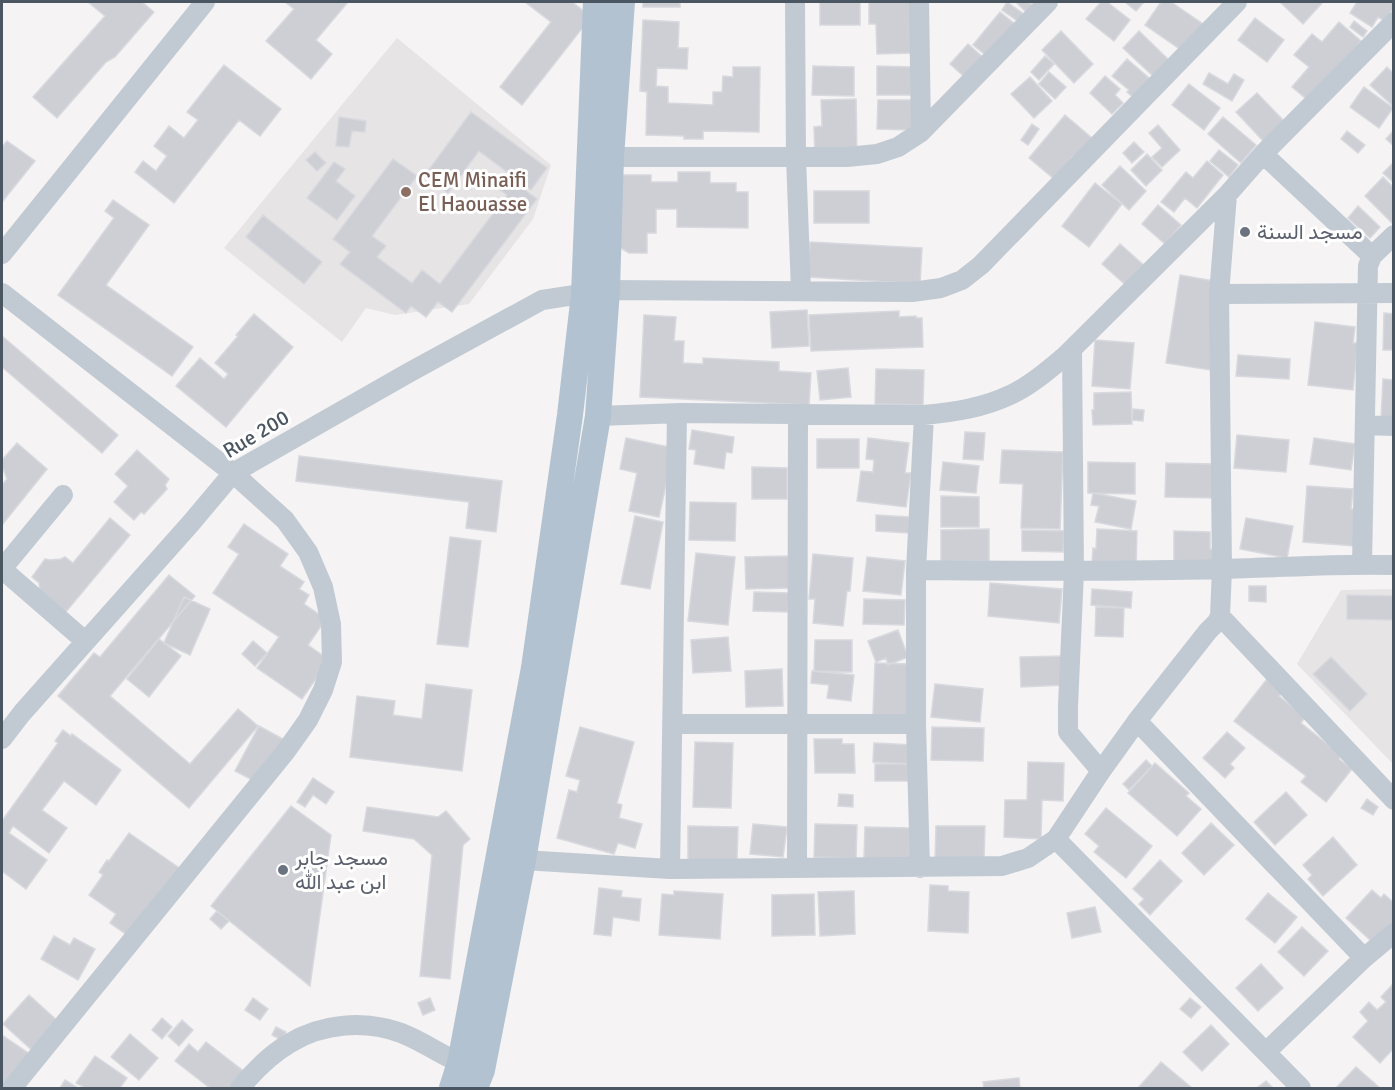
<svg xmlns="http://www.w3.org/2000/svg" width="1395" height="1090" viewBox="0 0 1395 1090" font-family="Signika,Vazirmatn,sans-serif">
  <style>
    .education { fill: #e6e4e5 }
    .building { fill: #cdcfd5; stroke: #d7d9de; stroke-width: 1.5 }
    .lines { fill: none; stroke-linecap: round; stroke-linejoin: round }
    .minor { stroke: #c1cad2; stroke-width: 20 }
    .major { stroke: #b3c2d1; stroke-width: 26 }
    .education-dot { fill: #8d6e63; stroke: #fff; stroke-width: 2 }
    .worship-dot { fill: #6b7280; stroke: #fff; stroke-width: 2 }
    .labels { text-anchor: middle; stroke-width: 6; stroke-linejoin: round; paint-order: stroke }
    .education-label { font-size: 21px; fill: #785e54; stroke: #fff; text-anchor: start }
    .worship-label { font-size: 21px; fill: #5b616d; stroke: #fff; text-anchor: start }
    .street-label { font-size: 21px; fill: #4a5661; stroke: #fff }
  </style>
  <rect width="100%" height="100%" fill="#f5f3f3"/>
  <path class="education" d="M397,38L551,165L533,219L469,304L395,315L366,308L342,342L224,248Z
    M1393,589V764L1297,664L1341,590Z"/>
  <path class="building" d="M88,2H142L154,12L115,57L106,62L57,118L33,97L105,16Z
    M285,2H348L316,40L332,54L311,79L266,41L294,9Z
    M525,2H572L591,17L522,105L500,87L551,22Z
    M643,2H680V7H643Z
    M820,2H860V25H820Z
    M869,2H911L912,53L877,54L876,24H869Z
    M1007,2L1028,17L1023,25L1002,10Z
    M1016,2H1029L1041,14L1034,20Z
    M1101,2H1107L1130,20L1114,41L1086,19Z
    M1125,2H1144L1136,11Z
    M1161,2H1171L1203,24L1184,52L1145,25Z
    M1280,2H1323L1303,24Z
    M1357,2H1394V7L1385,21L1378,17L1372,27L1350,13Z
    M1000,12L1026,33L992,60L973,45Z
    M1255,18L1284,40L1267,62L1238,40Z
    M643,20L679,22L678,48H688L687,69L657,68L656,86L668,87V103L713,105V92H722L723,76L733,77V67H760L759,132L703,131V139H684V136L646,135L647,92L640,91Z
    M1354,21L1367,31L1363,37L1350,27Z
    M1339,22L1361,41L1310,102L1292,87L1309,67L1294,55L1312,34L1322,42Z
    M1061,31L1093,64L1074,83L1042,50Z
    M1139,31L1171,62L1155,78L1123,48Z
    M968,44L987,61L969,81L950,64Z
    M1045,56L1054,64L1039,80L1031,72Z
    M1127,59L1155,83L1138,102L1127,92L1129,90L1112,76Z
    M224,65L281,109L260,136L239,120L174,203L135,172L143,161L156,171L167,156L154,146L169,126L184,138L198,120L187,112Z
    M813,66L854,67V96L812,95Z
    M877,66L911,67V95H877Z
    M1387,67L1394,74V107L1370,85Z
    M1049,72L1066,87L1055,99L1039,84Z
    M1209,73L1228,84L1234,74L1244,80L1232,101L1203,84Z
    M1105,76L1120,89L1115,95L1123,103L1112,114L1090,93Z
    M1030,77L1052,101L1034,118L1011,94Z
    M1189,84L1220,108L1204,130L1172,105Z
    M1364,87L1393,108L1379,128L1350,107Z
    M1257,93L1285,122L1264,142L1236,112Z
    M856,99L857,156L815,157L814,127L822,126L821,100Z
    M878,100H914V130L877,129Z
    M471,112L547,168L531,190L479,151L448,193L425,175Z
    M1065,115L1092,138L1075,158L1073,156L1054,179L1029,158Z
    M339,117L366,121L365,132L352,131L349,147L336,146Z
    M1223,117L1256,145L1241,163L1208,134Z
    M1032,124L1039,129L1028,145L1021,140Z
    M1158,125L1180,150L1162,167L1152,157L1162,148L1149,133Z
    M1394,130V146L1386,139Z
    M1347,131L1365,145L1358,153L1341,139Z
    M7,141L35,161L2,202V147Z
    M1134,142L1144,152L1132,163L1123,153Z
    M1219,150L1238,165L1229,177L1210,161Z
    M315,152L326,163L317,171L306,160Z
    M1147,154L1162,170L1146,186L1131,170Z
    M393,159L417,176L372,236L386,246L377,257L412,283L422,270L440,284L507,195L500,190L509,178L537,199L452,312L438,302L426,317L411,306L406,313L340,264L350,252L333,239Z
    M1207,161L1223,175L1197,208L1185,198L1174,212L1161,202L1186,172L1193,178Z
    M334,162L345,169L336,181L355,196L337,220L307,198Z
    M1394,162V183L1383,173Z
    M1120,166L1146,191L1129,210L1102,185Z
    M678,172H710V183H736V192H748V228L677,227V209H656V233H647V253H629L619,247L620,175H651V182H678Z
    M1383,177L1394,188L1393,224L1365,196Z
    M1095,183L1122,204L1089,247L1062,226Z
    M814,191H869V223H814Z
    M113,200L149,225L106,285L193,347L172,376L58,295L114,218L105,211Z
    M1158,205L1181,225L1165,244L1142,224Z
    M1358,206L1380,227L1370,238L1348,218Z
    M263,215L322,262L304,284L246,237Z
    M810,242L922,248L920,284L808,277Z
    M1120,244L1147,268L1129,288L1102,264Z
    M1180,275L1220,282L1210,370L1166,363Z
    M807,310L809,346L772,348L770,312Z
    M899,311V317L916,316V318H922L923,347L811,351L809,315Z
    M1384,313L1394,314V350H1383Z
    M254,314L293,347L226,427L176,386L200,358L224,379L228,374L215,363L238,336L236,335Z
    M644,315L676,317L674,341H684L683,363L703,364V358L779,362V371L811,373L809,405L640,397Z
    M1315,322L1355,327L1353,343H1358L1353,390L1308,385Z
    M2,336L118,435L102,453L2,367Z
    M1095,340L1134,343L1130,389L1092,386Z
    M1238,355L1290,359L1289,379L1236,376Z
    M848,368L851,397L820,400L817,371Z
    M876,369L924,370L923,405L875,404Z
    M1383,379L1394,380V420L1381,419Z
    M1131,392L1132,424L1093,425L1092,410H1094V393Z
    M1133,409L1144,410L1143,421L1132,420Z
    M692,430L734,437L732,453L726,452L724,469L694,464L696,450L689,449Z
    M965,432L985,433L983,460L963,459Z
    M1237,435L1289,440L1286,472L1234,468Z
    M626,438L674,448L659,517L629,511L637,473L620,469Z
    M868,438L909,443L905,473H911L906,507L857,501L861,471L873,472L874,460L866,459Z
    M1314,438L1355,444L1351,470L1310,464Z
    M817,439H859V468H817Z
    M17,443L47,469L2,525V485L7,479L2,466V460Z
    M137,450L169,479L165,485L167,489L144,514L141,512L134,520L114,502L128,486L115,474Z
    M1002,450L1063,452L1060,529L1021,528L1023,484L1000,483Z
    M299,456L502,481L496,532L466,528L469,502L296,481Z
    M943,462L979,466L976,493L940,490Z
    M1088,462L1135,463V494L1088,493Z
    M1166,463L1214,464V498L1165,497Z
    M752,467L787,468V499H752Z
    M1307,486L1353,489L1351,509H1361L1355,546L1303,542Z
    M1093,493L1136,501L1131,529L1095,522L1099,506L1091,505Z
    M941,496L979,497V527H941Z
    M690,502L736,503L735,541L689,540Z
    M876,515L909,517V533L876,531Z
    M635,516L663,522L650,589L621,584Z
    M110,518L130,535L65,613L40,592L39,583L32,577L45,559L50,560L61,559L65,557L73,563Z
    M1246,518L1293,526L1287,558L1240,549Z
    M244,524L288,554L280,566L304,582L299,589L309,595L304,604L326,619L308,645L329,660L302,699L257,668L279,637L213,593L239,554L228,547Z
    M989,529V561H941V530Z
    M1097,529L1137,531L1136,565L1092,563L1093,548L1096,549Z
    M1022,530L1064,531L1063,552L1022,551Z
    M1174,531L1210,532V549L1216,550V565L1174,564Z
    M450,537L481,541L468,647L437,644Z
    M696,553L735,557L728,625L688,621Z
    M813,554L853,558L850,591H847L843,626L813,623L815,599H809Z
    M789,556L790,588L746,589L745,557Z
    M867,557L905,561L901,595L863,591Z
    M169,575L195,596L110,696L190,764L238,709L258,726L189,808L58,696L94,653L100,657Z
    M990,583L1062,589L1059,623L988,616Z
    M1249,586H1266V602L1249,601Z
    M1092,589L1132,592L1131,608L1091,605Z
    M754,592L789,593L788,612L753,611Z
    M1347,595L1394,596V620L1347,619Z
    M184,597L210,609L190,655L164,643Z
    M864,599L905,600L904,625L863,624Z
    M1096,607L1124,608L1123,637L1095,636Z
    M898,630L908,657L888,665L886,658L876,662L868,641Z
    M728,637L731,671L693,673L691,640Z
    M159,639L181,656L149,697L127,679Z
    M815,640H852V672L814,671Z
    M253,641L267,653L255,666L242,654Z
    M1066,656V685L1021,687L1020,657Z
    M1331,657L1367,694L1350,711L1313,674Z
    M875,663L909,664L908,716L873,715Z
    M782,669L783,706L746,707L745,671Z
    M812,671L854,675L851,701L827,698L829,685L811,683Z
    M1267,679L1283,692L1279,696L1305,717L1301,723L1341,755L1339,759L1352,769L1326,802L1301,782L1306,776L1234,721Z
    M426,684L472,690L462,771L350,757L357,696L395,701L393,715L422,719Z
    M935,684L983,689L980,722L931,717Z
    M259,726L283,739L260,784L235,771Z
    M580,727L634,742L617,803L622,805L619,818L642,824L635,848L618,843L614,854L557,838L569,790L577,792L580,780L566,776Z
    M932,727L984,728L983,761L931,760Z
    M63,730L71,736L72,734L121,770L96,805L64,781L42,810L67,828L49,853L13,826L9,833L47,860L26,889L2,871V821L58,743L55,741Z
    M1227,732L1245,748L1230,764L1234,768L1225,778L1203,758Z
    M814,739H842V744H854L855,773H815Z
    M695,742L733,743L731,808L693,807Z
    M874,743L913,745L911,764L873,762Z
    M1146,760L1152,766L1129,790L1123,784Z
    M1028,762L1064,763L1063,801L1042,800L1041,839L1004,837L1005,800H1027Z
    M1155,763L1189,793L1186,796L1201,809L1177,836L1128,793Z
    M875,764H916V781H875Z
    M313,778L334,792L326,804L313,795L305,807L297,802Z
    M1286,792L1307,815L1275,845L1254,822Z
    M839,794L853,795V807L838,806Z
    M1367,799L1378,807L1373,815L1361,808Z
    M291,806L331,835L310,986L211,906Z
    M367,807L438,817L446,811L470,839L463,845L450,979L420,976L432,855L414,839L363,831Z
    M1106,808L1152,846L1126,878L1094,852L1099,846L1085,834Z
    M1211,823L1234,845L1204,875L1182,853Z
    M753,824L787,827L783,857L750,854Z
    M815,824L857,825L856,858L814,857Z
    M688,826L738,827L737,861L688,860Z
    M936,826H985L984,859H935Z
    M865,827L912,828L911,859H864Z
    M129,833L185,872L136,941L110,923L116,914L89,895L103,875L99,872L107,860L109,861Z
    M1333,837L1357,865L1323,896L1308,879L1312,875L1303,865Z
    M1160,860L1182,881L1150,915L1139,904L1144,899L1133,889Z
    M930,885L948,886V891L969,892L968,933L928,931Z
    M599,888L622,891L621,897L641,899L639,921L613,917L611,936L594,934Z
    M1372,890L1381,898L1384,894L1394,903V938L1382,951L1346,918Z
    M674,891L723,894L720,939L659,935L662,894L674,895Z
    M854,891L855,934L820,936L818,892Z
    M1268,893L1297,917L1275,943L1246,919Z
    M814,894L815,935L772,936V895Z
    M1095,907L1101,932L1072,938L1067,913Z
    M217,911L229,921L221,929L210,919Z
    M1302,927L1328,951L1304,976L1278,952Z
    M54,936L70,945L74,938L95,949L78,980L41,959Z
    M1261,964L1283,988L1258,1011L1236,988Z
    M1393,984L1394,1048L1380,1063L1353,1037L1368,1021L1360,1012L1369,1002L1377,1010L1386,1002L1381,997Z
    M29,995L61,1024L35,1053L3,1024Z
    M253,998L268,1009L260,1020L245,1010Z
    M430,998L435,1010L423,1015L418,1003Z
    M1190,998L1201,1007L1191,1018L1180,1009Z
    M162,1018L172,1027L162,1039L152,1030Z
    M182,1020L193,1030L179,1046L168,1036Z
    M1211,1025L1229,1044L1202,1071L1183,1052Z
    M276,1027L286,1032L281,1040L272,1035Z
    M130,1034L158,1058L139,1080L111,1057Z
    M2,1035L34,1057L7,1088L2,1085Z
    M206,1042L246,1073L234,1088H210L175,1061L189,1044L198,1052Z
    M95,1056L127,1078L120,1088H85L76,1083Z
    M1161,1062L1192,1088H1138Z
    M1356,1067L1380,1088H1336Z
    M1019,1078L1020,1088H984L983,1082Z
    M65,1080L78,1088H60Z
    M1266,1081L1273,1088H1257Z"/>
  <g class="lines">
    <path class="minor" d="M795,2L796,157L801,291
      M919,2L921,132
      M1263,154L1372,256
      M611,157H847L877,154L898,147L921,132L1048,2
      M2,254L205,2
      M2,293L233,473L285,520L308,552L323,587L331,624L332,662L323,690L308,720L286,751L12,1088
      M1219,294L1394,293
      M1072,349L1074,572L1068,706V732L1101,771
      M598,416L681,413L924,415C954,412 983,408 1010,395C1030,386 1047,371 1064,357L1227,195L1263,154L1394,22
      M1365,425L1394,426
      M63,495L2,569L85,641
      M1362,564L1368,266L1372,256L1394,235
      M916,570C1018,571 1119,572 1221,569C1278,568 1336,563 1394,565
      M1220,616L1394,800
      M1137,721L1364,958
      M672,724H916
      M2,739L22,713L191,523L233,473L410,372L542,300L607,290L912,292L941,288L962,280L981,265L1237,2
      M1056,839L1301,1088
      M523,860L670,869L1002,866L1028,858L1056,839L1101,771L1137,721L1208,631L1217,622L1220,616L1222,569L1219,294L1227,195
      M797,867L798,414
      M920,868L916,724V570L924,415
      M670,869L677,413
      M1266,1052L1364,958L1394,933
      M240,1088C254,1071 271,1054 290,1043C323,1023 365,1020 401,1033C425,1042 446,1059 471,1067"/>
    <path class="major" d="M452,1088L460,1063L534,668L570,415L584,294L596,2
      M475,1088L482,1070L523,860L598,416L607,290L611,157L622,2"/>
  </g>
  <circle class="education-dot" cx="406" cy="192" r="6"/>
  <g class="worship-dot">
    <circle cx="1245" cy="232" r="6"/>
    <circle cx="283" cy="870" r="6"/>
  </g>
  <g class="labels">
    <g class="education-label">
      <text x="418" y="187">CEM Minaifi<tspan x="418" dy="24">El Haouasse</tspan></text>
    </g>
    <g class="worship-label">
      <text x="1257" y="239">مسجد السنة</text>
      <text x="295" y="865">مسجد جابر<tspan x="295" dy="24">ابن عبد الله</tspan></text>
    </g>
    <g class="street-label">
      <text transform="translate(256 434) rotate(-31)" y="7">Rue 200</text>
    </g>
  </g>
  <rect width="1395" height="1090" fill="none" stroke="#4a5661" stroke-width="6"/>
</svg>
